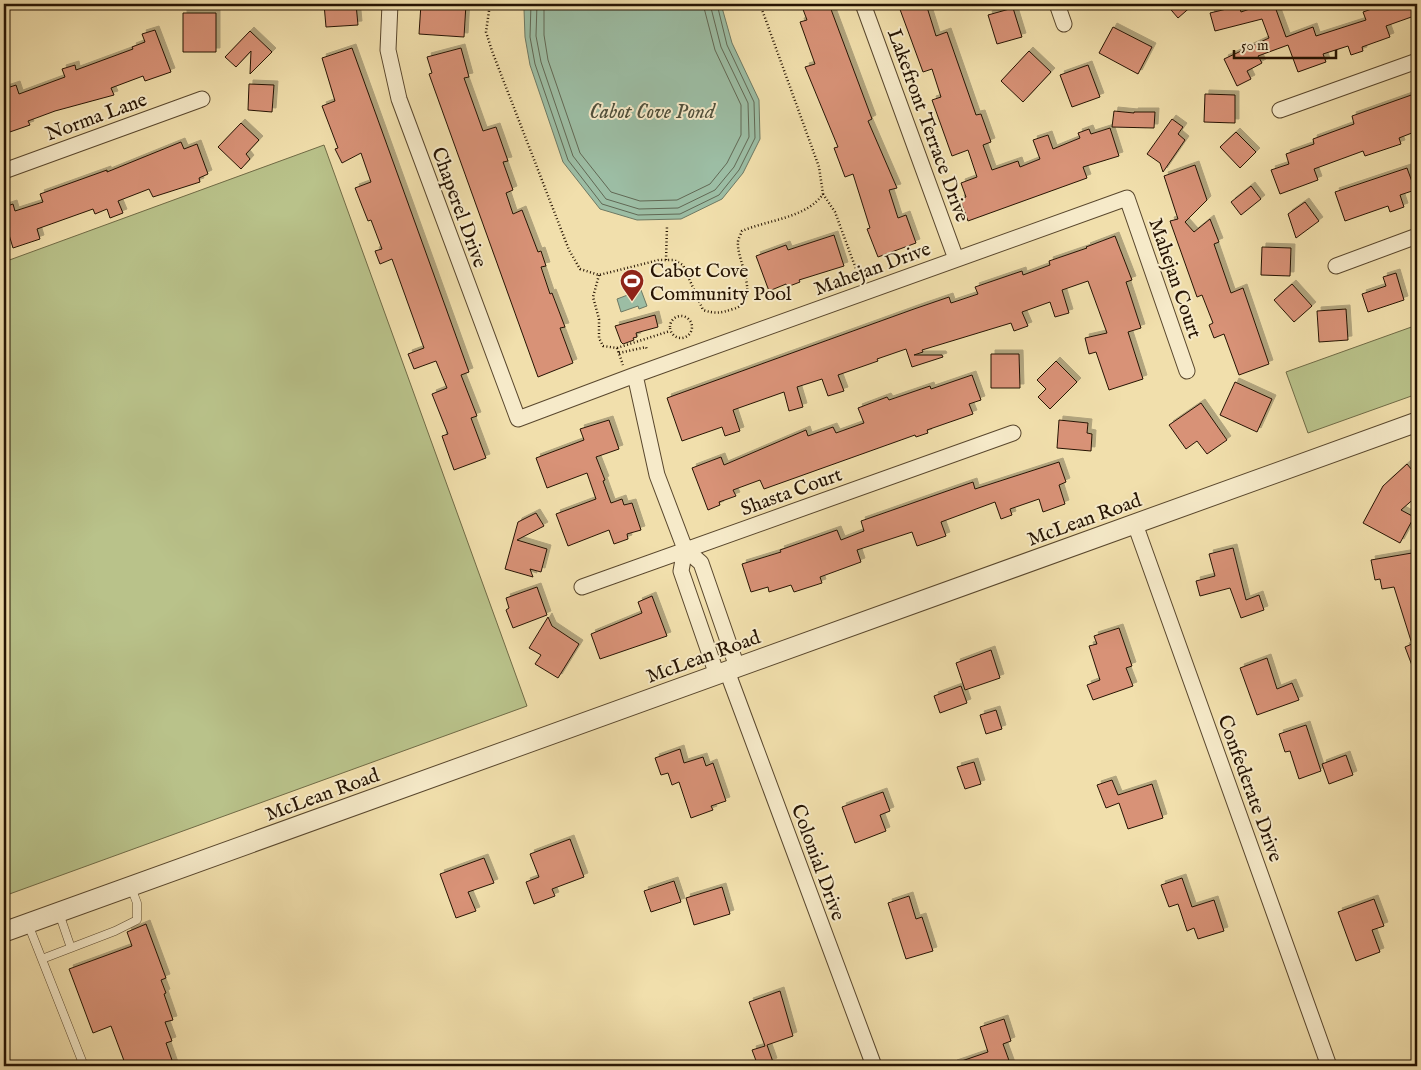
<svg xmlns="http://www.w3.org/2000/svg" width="1421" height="1070" viewBox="0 0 1421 1070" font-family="'IM FELL English',serif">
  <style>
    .green { fill: #b9c28a; stroke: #706b46 }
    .water { fill: #9cbda4; stroke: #6d7964 }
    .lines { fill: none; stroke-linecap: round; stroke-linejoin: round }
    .shore { stroke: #616854; stroke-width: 1 }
    .building { fill: #d89277; stroke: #261403; filter: url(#shadow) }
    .service-casing { stroke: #59472d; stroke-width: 9 }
    .minor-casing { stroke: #59472d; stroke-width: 17 }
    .tertiary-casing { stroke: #59472d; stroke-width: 21 }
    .path { stroke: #261403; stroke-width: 2.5; stroke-dasharray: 1 2.5; stroke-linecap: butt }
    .service { stroke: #f6eac9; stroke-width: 8 }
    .minor { stroke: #f6eac9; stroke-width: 15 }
    .tertiary { stroke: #f6eac9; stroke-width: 19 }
    .labels { text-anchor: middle; stroke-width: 4; stroke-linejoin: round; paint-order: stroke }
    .street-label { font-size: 20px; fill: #261403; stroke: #f6eac9 }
    .poi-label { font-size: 20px; fill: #261403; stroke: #f6eac9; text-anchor: start }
    .water-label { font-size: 21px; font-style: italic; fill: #4f4f3b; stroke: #f6eac9 }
  </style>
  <defs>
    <filter id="shadow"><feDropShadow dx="4" dy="-4" stdDeviation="0" flood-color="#0004"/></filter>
  </defs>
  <rect width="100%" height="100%" fill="#f1dfac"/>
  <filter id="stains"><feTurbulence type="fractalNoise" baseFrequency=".004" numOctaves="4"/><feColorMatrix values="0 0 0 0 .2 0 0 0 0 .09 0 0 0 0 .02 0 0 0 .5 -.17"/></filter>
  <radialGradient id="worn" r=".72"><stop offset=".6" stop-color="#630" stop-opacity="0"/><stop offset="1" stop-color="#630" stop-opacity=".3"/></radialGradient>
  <path class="green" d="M324,145L527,706L4,896V262Z
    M1417,325V394L1308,433L1286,372Z"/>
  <path class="water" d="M526,4H721L732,43L759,100L760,139L743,173L722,199L681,219L637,220L600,209L563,162L530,65L525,37L524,9Z
    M641,290L647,306L639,309L638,306L621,312L617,299Z"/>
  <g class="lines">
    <path class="shore" d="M531,4L530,37L535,64L568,160L602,204L638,215L680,214L719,195L739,170L755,138L754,102L727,45L717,4
      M537,4L536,36L541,62L573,156L606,199L639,209L678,208L715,190L734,167L749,137L748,103L721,47L710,4
      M544,4V35L548,60L580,153L611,192L640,201L677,200L710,184L727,163L741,135V105L715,50L703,4"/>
  </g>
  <path class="building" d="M324,4H356L358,25L326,27Z
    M421,4H466L464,37L419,34Z
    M801,4H829L872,119L868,121L897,188L889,190L898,218L906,215L916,243L878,257L867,229L870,228L853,174L845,177L834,148L838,147L805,67L815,64L800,22L807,20Z
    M898,4H926L936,36L947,32L976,115L981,114L991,142L983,145L992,170L1018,161L1020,167L1040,159L1033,140L1048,135L1053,149L1080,138L1078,133L1089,129L1091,134L1110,128L1119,156L1083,167L1087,178L968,221L960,199L966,197L961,183L977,177L968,150L952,156L932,100L941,97L932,69L923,72Z
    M1166,4H1194L1178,18Z
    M1264,4H1274L1286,37L1313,27L1316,36L1366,20L1363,12L1386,4H1417V15L1386,26L1390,37L1362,47L1363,51L1351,55L1348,46L1323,54L1326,62L1298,72L1288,45L1258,56L1262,63L1247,71L1251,79L1237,86L1224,59L1269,38L1262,19L1215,31L1210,13L1239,6L1241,12Z
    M1013,8L1022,37L997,44L988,15Z
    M183,13H216V52H183Z
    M1113,27L1152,47L1138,74L1099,53Z
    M155,30L171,72L145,81L143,76L111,88L114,95L55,111L28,121L30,125L4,134V89L16,85L19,94L65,77L62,69L75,65L76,70L133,49L132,47L145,42L142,34Z
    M250,31L272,52L250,74L251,51L236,67L225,57Z
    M352,48L469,372L461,375L477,416L471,418L486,458L454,470L442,436L448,434L432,394L447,388L436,361L414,369L408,354L424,348L392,259L380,264L375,251L382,249L371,220L368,221L355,188L371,182L361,153L342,163L335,149L338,148L322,106L335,101L322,58Z
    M461,48L469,77L464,78L483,131L496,127L508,161L503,162L513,190L506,193L513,214L522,210L538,252L541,251L546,266L541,267L550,294L552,293L565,327L560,328L573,363L538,377L429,74L432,73L427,57Z
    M1029,51L1051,72L1023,102L1001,81Z
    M1088,65L1100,97L1072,107L1060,75Z
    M249,84L274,85L272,112L248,110Z
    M1417,93V131L1399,138L1401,144L1365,156L1363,151L1314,169L1318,180L1280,194L1271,170L1289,164L1286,154L1314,144L1313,139L1354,124L1352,116Z
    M1205,94L1235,95V123L1204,122Z
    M1114,111L1134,113V112H1155L1154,128L1112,127Z
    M1172,119L1183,127L1178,134L1185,140L1163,172L1160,163L1147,154Z
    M241,123L259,140L246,154L250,159L241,169L218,147Z
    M1236,132L1256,152L1240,168L1220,147Z
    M181,142L184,149L197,144L208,174L199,178L200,182L153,197L149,189L118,201L123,213L110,218L107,209L95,214L93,209L37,229L40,239L13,248L4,218V207L13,204L15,211L43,202L40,194L107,170V172Z
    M1195,165L1207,200L1185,222L1194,232L1210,219L1219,242L1214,244L1231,293L1243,288L1269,364L1239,375L1224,334L1214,338L1209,325L1213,323L1202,295L1197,297L1170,221L1178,219L1164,176Z
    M1407,168L1415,190L1400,195L1404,207L1390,212L1388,206L1345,221L1335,192Z
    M1251,186L1261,199L1241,215L1231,202Z
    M1305,202L1319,221L1296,238L1288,214Z
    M834,235L844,266L799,280L800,282L787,287L786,284L769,291L756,256L786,245L788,250Z
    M1115,236L1132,280L1126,282L1141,328L1128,332L1143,379L1109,390L1096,352L1089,354L1085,338L1107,333L1088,281L1062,290L1069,313L1055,317L1050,302L1022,312L1028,326L1014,331L1011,323L922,350L923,352L914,355H942L943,357L912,367L906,349L877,359L878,361L838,375L844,391L828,396L822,379L797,387L803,407L789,411L784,392L733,410L740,431L725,436L722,427L682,441L667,398L914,309L949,297L951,303L978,294L975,287L1022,271L1023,275L1050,265L1049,261L1087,248L1086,247Z
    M1262,247L1291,248L1290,276L1261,275Z
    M1396,273L1404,300L1368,312L1362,294L1386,286L1383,277Z
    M1292,284L1312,306L1294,322L1274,300Z
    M1346,309L1348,340L1319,342L1317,311Z
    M655,315L658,327L636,333L637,337L633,338L634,340L623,344L621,342L615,326Z
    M991,354H1019L1020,388H991Z
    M1056,361L1077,382L1050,409L1038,397L1046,389L1037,380Z
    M972,375L981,400L969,404L973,414L927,430L928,433L916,437L915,435L764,489L760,480L733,490L736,496L719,502L720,505L708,510L692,468L721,457L724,465L806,430L808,436L833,427L836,433L864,423L858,408L887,397L889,400L930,386L931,389Z
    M1235,382L1272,399L1257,432L1220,415Z
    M1201,403L1227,440L1207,454L1197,441L1186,449L1169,425Z
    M609,420L619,449L596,457L605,480L603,481L611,503L622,499L624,505L632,503L641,530L627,534L628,539L614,544L609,530L568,546L556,514L596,499L587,473L547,488L536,458L584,440L580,429Z
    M1059,420L1088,423L1087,433L1092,434L1091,451L1057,448Z
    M1059,462L1066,482L1059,485L1065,504L1043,512L1039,499L1010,509L1012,515L1001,519L995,502L941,522L946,536L929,542L917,546L912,532L857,550L861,562L820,577L822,583L794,592L791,585L769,592L768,587L751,592L742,564L781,552L780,550L837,530L841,540L864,531L861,521L973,482L975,489Z
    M1407,464L1417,476V496L1401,510L1414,517L1400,543L1363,523L1383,486Z
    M536,513L544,526L517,540L547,549L541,572L530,569L533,577L505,569L518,522Z
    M1233,548L1246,600L1259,595L1264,610L1241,618L1230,588L1200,596L1196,581L1215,576L1209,554Z
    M1412,553L1417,582L1416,676L1405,647L1412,644L1394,587L1382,589L1380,579L1375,580L1371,560Z
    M537,587L547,615L513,628L506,610L509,608L506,598Z
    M652,596L667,636L600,659L591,634L642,613L638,602Z
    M548,617L552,626L579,644L558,678L535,664L541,655L529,648Z
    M1119,628L1132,666L1126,668L1133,686L1093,700L1087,685L1100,680L1089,646L1097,644L1094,636Z
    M991,650L1000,678L965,690L956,663Z
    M1267,658L1277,689L1292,683L1299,700L1257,715L1240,668Z
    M961,686L967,703L940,713L934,696Z
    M996,710L1002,729L986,734L980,715Z
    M1306,725L1321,771L1299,779L1290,751L1285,752L1279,734Z
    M680,749L684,763L703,757L706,766L713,763L726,801L711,806L713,810L691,818L679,782L672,785L668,773L661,775L655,758Z
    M1346,755L1353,775L1329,784L1322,764Z
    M974,762L981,784L965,789L957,767Z
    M1112,780L1118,795L1152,784L1163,818L1128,829L1119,803L1106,808L1097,785Z
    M883,792L890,811L880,815L886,831L855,843L842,807Z
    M570,839L584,877L552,889L555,896L534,904L526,882L539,877L530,854Z
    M484,858L494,883L468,892L476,911L456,918L440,874Z
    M1182,878L1192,907L1214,900L1224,931L1198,939L1194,928L1187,931L1178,904L1169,907L1161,885Z
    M674,881L681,902L651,912L644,891Z
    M722,887L730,914L694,925L686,898Z
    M909,896L916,919L922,917L933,951L906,959L888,903Z
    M1374,899L1384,926L1372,930L1380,952L1356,961L1338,912Z
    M146,924L166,978L161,980L166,993L164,994L173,1020L165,1022L172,1041L166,1043L174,1066H126L111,1026L93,1033L69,969L132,946L127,932Z
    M780,991L793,1036L767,1045L773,1062L758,1066L752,1050L765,1046L749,1002Z
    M1004,1019L1011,1041L1003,1044L1011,1066H953V1064L988,1052L980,1027Z"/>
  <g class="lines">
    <defs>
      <path id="service" d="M59,913L71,948
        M28,924L84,1066
        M42,959L115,931L137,920V903L131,887"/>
      <path id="minor" d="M390,4L388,50L399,99L518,419L635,375L1127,198L1187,371
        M863,4L956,259
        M1057,4L1064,24
        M1280,110L1417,61
        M4,171L202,99
        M1336,266L1417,236
        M635,375L657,475L685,549L701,563L737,667
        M1135,524L1329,1066
        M685,549L681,571L717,675
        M582,587L1013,433
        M727,671L874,1066"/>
      <path id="tertiary" d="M4,932L1417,422"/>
    </defs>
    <use href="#service" class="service-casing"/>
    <use href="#minor" class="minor-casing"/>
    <use href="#tertiary" class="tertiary-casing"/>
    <path class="path" d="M490,4L486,32L492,51L569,250L580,269L599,275L659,260H674L683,265L703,310C715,314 721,313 733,309C763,301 736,260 738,242C738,239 741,234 742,231C767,220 807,218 823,194L819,167L760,4
      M823,194L835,212L860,280
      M666,260L667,226
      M599,275L593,297L599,319V338L603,346L617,348L623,365
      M670 327a11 11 0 1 1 22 0a11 11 0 1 1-22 0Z
      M617,348L670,331
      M619,353L646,347L647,350"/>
    <use href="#service" class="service"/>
    <use href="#minor" class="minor"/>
    <use href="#tertiary" class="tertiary"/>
  </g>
  <defs>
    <symbol id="stadium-pin" viewBox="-11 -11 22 30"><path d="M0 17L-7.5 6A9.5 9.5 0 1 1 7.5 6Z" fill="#8f2418" stroke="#f6eac9"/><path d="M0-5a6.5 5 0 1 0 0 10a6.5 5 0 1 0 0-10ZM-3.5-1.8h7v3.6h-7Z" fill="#fff"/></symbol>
  </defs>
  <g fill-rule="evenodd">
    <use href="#stadium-pin" x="618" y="267" width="28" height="38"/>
  </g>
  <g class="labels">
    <g class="street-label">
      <text transform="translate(96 116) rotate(-20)" y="7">Norma Lane</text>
      <text transform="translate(929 125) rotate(70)" y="7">Lakefront Terrace Drive</text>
      <text transform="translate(460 207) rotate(70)" y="7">Chaperel Drive</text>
      <text transform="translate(872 268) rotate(-20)" y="7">Mahejan Drive</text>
      <text transform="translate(1176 278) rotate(71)" y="7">Mahejan Court</text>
      <text transform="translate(791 491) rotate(-20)" y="7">Shasta Court</text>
      <text transform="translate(1084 519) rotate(-20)" y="7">McLean Road</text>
      <text transform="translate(703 656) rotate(-20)" y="7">McLean Road</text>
      <text transform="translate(1251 788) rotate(70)" y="7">Confederate Drive</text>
      <text transform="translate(322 794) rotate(-20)" y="7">McLean Road</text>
      <text transform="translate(819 862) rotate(70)" y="7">Colonial Drive</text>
    </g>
    <g class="poi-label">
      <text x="650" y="277">Cabot Cove<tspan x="650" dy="23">Community Pool</tspan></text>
    </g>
    <g class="water-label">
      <text x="652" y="118">Cabot Cove Pond</text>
    </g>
  </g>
  <rect width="1421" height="1070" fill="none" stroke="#f1dfac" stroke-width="20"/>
  <rect x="5" y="5" width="1411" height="1060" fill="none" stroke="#261403" stroke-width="2.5"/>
  <rect x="10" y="10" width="1401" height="1050" fill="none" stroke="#261403"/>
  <path d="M1234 50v8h102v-8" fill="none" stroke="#261403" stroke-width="2.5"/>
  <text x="1241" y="50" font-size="15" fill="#261403" stroke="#f6eac9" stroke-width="4" paint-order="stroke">50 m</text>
  <rect width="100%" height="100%" filter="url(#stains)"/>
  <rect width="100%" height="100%" fill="url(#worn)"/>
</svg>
